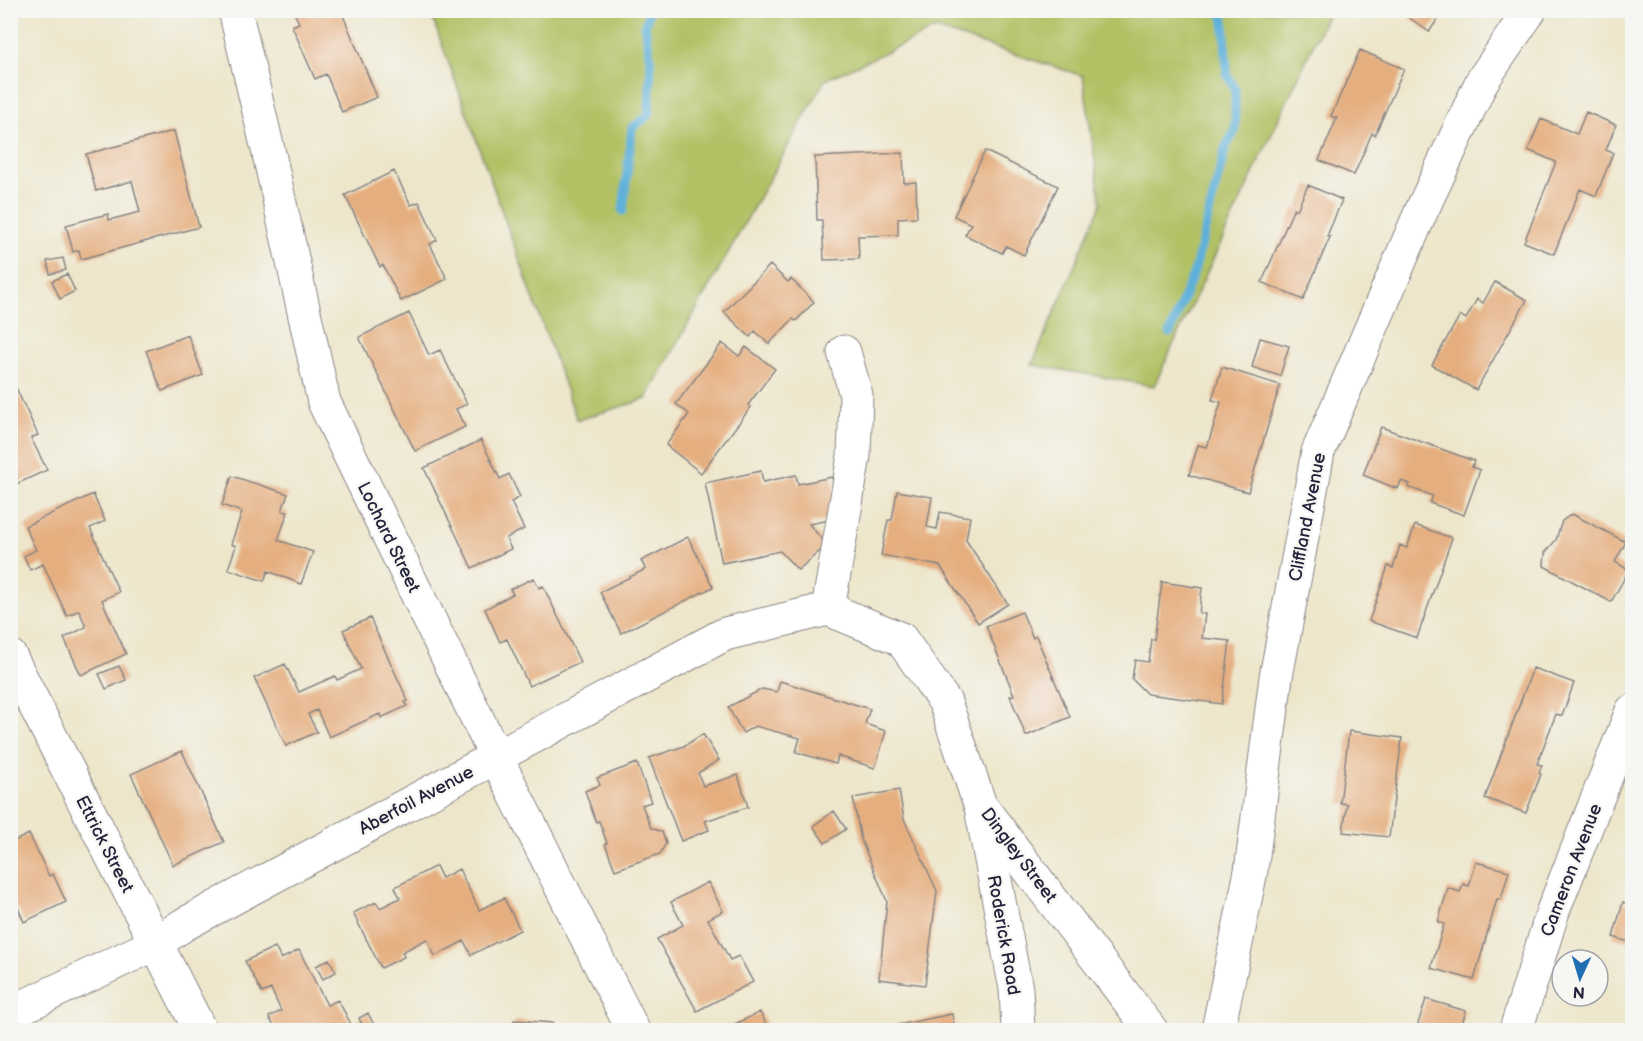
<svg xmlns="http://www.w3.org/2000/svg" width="1643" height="1041" viewBox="0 0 1643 1041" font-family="'Balsamiq Sans',sans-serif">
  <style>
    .green { fill: #b1c164; stroke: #6a7250; stroke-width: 1.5 }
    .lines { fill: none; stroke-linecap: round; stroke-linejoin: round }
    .stream { stroke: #5fb1da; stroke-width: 9 }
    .building { fill: #e5ae7f }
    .minor-casing { stroke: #888483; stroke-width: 35 }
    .minor { stroke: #fff; stroke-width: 33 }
    .labels { text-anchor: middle; stroke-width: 4.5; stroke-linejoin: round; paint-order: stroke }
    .street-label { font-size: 18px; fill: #22223b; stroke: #f6f6f2 }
  </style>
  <rect width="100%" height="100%" fill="#f6f6f2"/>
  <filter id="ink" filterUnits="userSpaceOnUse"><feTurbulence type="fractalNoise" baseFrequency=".0167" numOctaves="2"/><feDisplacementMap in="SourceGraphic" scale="12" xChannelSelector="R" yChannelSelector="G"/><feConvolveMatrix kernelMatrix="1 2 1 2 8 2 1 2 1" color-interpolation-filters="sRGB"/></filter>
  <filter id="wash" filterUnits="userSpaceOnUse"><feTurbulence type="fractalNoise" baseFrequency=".008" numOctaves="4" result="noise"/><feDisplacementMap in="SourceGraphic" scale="24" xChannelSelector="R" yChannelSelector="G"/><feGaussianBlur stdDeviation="1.35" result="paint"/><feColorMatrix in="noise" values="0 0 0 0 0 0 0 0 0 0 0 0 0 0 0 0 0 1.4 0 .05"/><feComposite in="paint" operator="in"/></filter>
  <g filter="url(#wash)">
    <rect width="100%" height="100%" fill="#ede6cb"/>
    <path class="green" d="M430,11V10L1329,11L1154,386L1032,365L1101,204L1083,76L936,29L825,80L646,399L577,420Z"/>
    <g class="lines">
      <path class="stream" d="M623,211L632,128L649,115L651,61L645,27L649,10
        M1170,333L1195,269L1226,146L1235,131V89L1227,74L1224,19L1218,10"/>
    </g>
    <g id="blocks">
      <path class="building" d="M293,10H349L342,13L377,97L342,112L326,74L315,79L292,26L299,23Z
        M1399,10H1444L1429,32Z
        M1360,50L1404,69L1375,135L1372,133L1354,175L1319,160L1337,118L1331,116Z
        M1586,112L1616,125L1606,150L1613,153L1596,196L1580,189L1554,254L1524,242L1556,162L1528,150L1541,119L1577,134Z
        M174,131L199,227L81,259L79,250L73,252L66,225L108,214L109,220L140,212L132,181L96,191L86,154Z
        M985,151L1058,186L1024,255L1006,246L1002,253L965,235L971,224L954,216Z
        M903,153L904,183L916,182L917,217L898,218V235L858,236L859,259L824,260L822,220H817L815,157Z
        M394,171L411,205L419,202L437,240L430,244L447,279L401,301L383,265L380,267L345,195Z
        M1308,185L1342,200L1327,236L1330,237L1303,300L1262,282L1294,208L1297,210Z
        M63,258L66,270L50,274L47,261Z
        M770,265L788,282L791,279L814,302L796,321L793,319L769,344L755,331L750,337L724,312Z
        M67,274L75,291L60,299L52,281Z
        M1495,282L1527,300L1476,390L1432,365L1460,315L1466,319L1477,299L1483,303Z
        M409,313L429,355L440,350L467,404L456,409L465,427L415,451L359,337Z
        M188,335L203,375L162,391L146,351Z
        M1260,338L1289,346L1280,376L1252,367Z
        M722,343L739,356L746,347L775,369L748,405L751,407L701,473L666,445L689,414L676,404Z
        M1222,367L1280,385L1248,492L1189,475L1198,445L1207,447L1221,402L1212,400Z
        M10,375L38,435L31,438L47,470L10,487Z
        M1381,427L1474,461L1472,467L1480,470L1464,515L1430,503L1433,496L1408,487L1410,484L1401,481L1398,489L1363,475Z
        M481,440L500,479L509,474L520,497L511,502L524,529L506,538L511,549L472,568L424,468Z
        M761,471L763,482L796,475L798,484L832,477L841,518L809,524L827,545L798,570L780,551L722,563L705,483Z
        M232,476L288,494L282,511L288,512L278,540L313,552L301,584L268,571L264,581L228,569L236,546L231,544L242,512L222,505Z
        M897,491L932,497L927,527L937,529L940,512L970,517L966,540L1008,604L978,623L940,566L881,555L888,520H892Z
        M93,494L105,521L90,528L119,592L102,600L126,654L81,675L64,638L86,627L79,610L67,616L43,564L30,570L24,556L36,550L25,526Z
        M1572,514L1626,542L1615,562L1629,570L1611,602L1544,566L1545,553L1556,540L1562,521Z
        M1415,525L1452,538L1417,638L1369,621L1388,566L1393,568L1400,545L1407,548Z
        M688,537L713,587L621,633L600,592L646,569L641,561Z
        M534,578L539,588L543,586L580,662L529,686L507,639L500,642L485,609L513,594L510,589Z
        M1162,582L1202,588L1199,613L1205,614L1202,638L1230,641L1222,704L1147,694L1132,679L1135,660L1148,662L1151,639L1154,640Z
        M1022,612L1033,638L1036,636L1070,717L1026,736L1010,696L1014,695L986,626Z
        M370,618L408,701L405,702L407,706L381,718L380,714L329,737L317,710L308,714L317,732L286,746L254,678L285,664L299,692L335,676L337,680L361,669L343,630Z
        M119,666L126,680L106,689L99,674Z
        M1533,668L1574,683L1562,716L1556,714L1537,764L1542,765L1539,773L1541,774L1526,813L1485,798Z
        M780,681L870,709L865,724L886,731L875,768L838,756L836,764L796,752L800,738L755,726L743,733L728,707L762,689L777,692Z
        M1349,731L1402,738L1389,837L1343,832L1347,804L1340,803Z
        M703,734L719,760L698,773L703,786L738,775L748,807L705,821L709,830L681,841L649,758L684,746Z
        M182,751L224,842L173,865L131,774Z
        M637,763L651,802L642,805L651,828L662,832L666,843L660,854L615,870L605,844L607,843L599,821L596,822L585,791L600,785L597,778Z
        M899,790L904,819L937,891L925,985L879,979L887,901L861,840L853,798Z
        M834,811L846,829L825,843L813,826Z
        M29,834L49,876L53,874L66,902L24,922L18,908L10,911V843Z
        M1476,862L1509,871L1501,899H1497L1474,980L1431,968L1444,924L1438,922L1448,888L1460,892L1463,884L1469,886Z
        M436,866L442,878L459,869L479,910L504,898L520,930L471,955L464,941L435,956L427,939L402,952L404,957L381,968L353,913L376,902L380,908L400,898L395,887Z
        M708,882L723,911L708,919L730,960L739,956L753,982L697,1011L657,939L683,925L671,902Z
        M1623,902L1632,905V943L1613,937Z
        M275,947L281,959L299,950L327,1005L338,1000L352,1026L342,1030H276L269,1017L281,1011L271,989L262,993L245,961Z
        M329,959L336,972L323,979L316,966Z
        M1426,999L1466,1011L1460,1030H1416Z
        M760,1012L769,1030H730L729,1027Z
        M368,1013L374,1025L364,1029L359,1018Z
        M952,1014L955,1030H883V1028Z
        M514,1020L553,1023L552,1030H513Z"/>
    </g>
  </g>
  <g filter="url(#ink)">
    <use href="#blocks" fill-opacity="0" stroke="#888483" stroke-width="1.5"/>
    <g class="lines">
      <defs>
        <path id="minor" d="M235,10L269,154L324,402L496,757L633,1030
          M828,609L901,639L945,702L980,805L1151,1030
          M828,609L854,456L856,395L844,352
          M10,656L200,1030
          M982,813L1016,989L1018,1030
          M10,1013L155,944L183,925L725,634L828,609
          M1218,1030L1251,871L1276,677L1318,452L1421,212L1482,81L1530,10
          M1516,1030L1553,911L1632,711"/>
      </defs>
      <use href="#minor" class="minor-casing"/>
      <use href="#minor" class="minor"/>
    </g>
  </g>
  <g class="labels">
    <g class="street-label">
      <text transform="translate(1307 517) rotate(-79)" y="6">Cliffland Avenue</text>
      <text transform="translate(389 537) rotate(64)" y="6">Lochard Street</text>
      <text transform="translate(416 800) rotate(-28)" y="6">Aberfoil Avenue</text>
      <text transform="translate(105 844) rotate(63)" y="6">Ettrick Street</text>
      <text transform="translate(1019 855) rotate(53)" y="6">Dingley Street</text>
      <text transform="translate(1571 870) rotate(-69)" y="6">Cameron Avenue</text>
      <text transform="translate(1004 935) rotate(80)" y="6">Roderick Road</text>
    </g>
  </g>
  <rect width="1643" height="1041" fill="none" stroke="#f6f6f2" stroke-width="36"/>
  <g transform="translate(1580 978) rotate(184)"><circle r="28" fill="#f6f6f2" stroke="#a1a1a9" stroke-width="1.5"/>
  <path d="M0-4.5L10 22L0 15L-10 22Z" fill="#1f6fb2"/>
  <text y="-9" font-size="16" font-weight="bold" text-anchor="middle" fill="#22223b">N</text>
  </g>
</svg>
